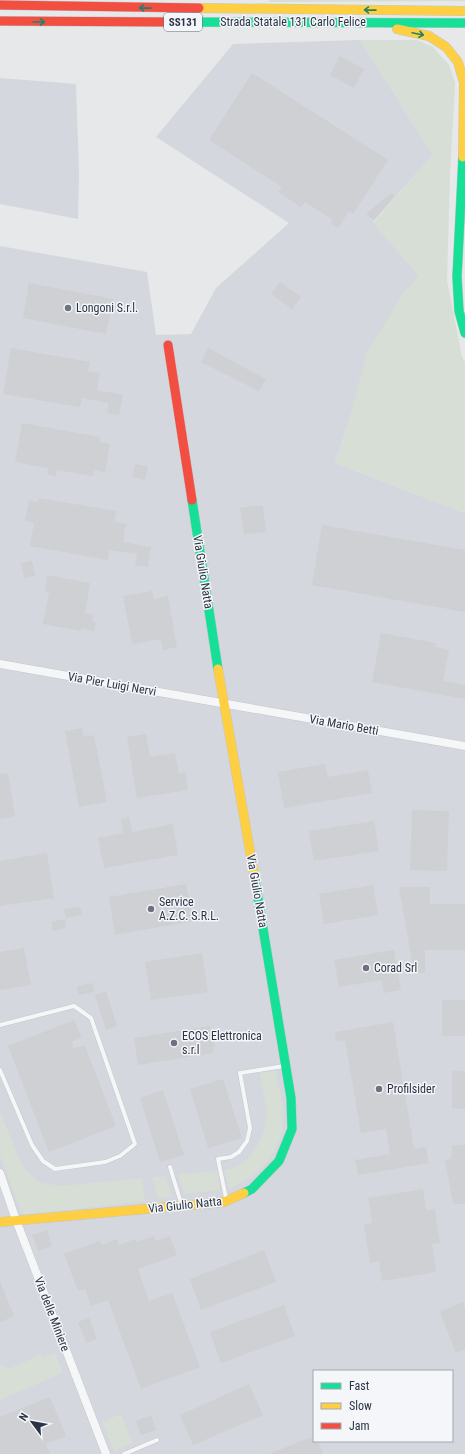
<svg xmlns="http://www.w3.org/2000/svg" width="465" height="1454" viewBox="0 0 465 1454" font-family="'Roboto Condensed',sans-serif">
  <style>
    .built { fill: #d4d7dd; fill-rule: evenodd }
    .green { fill: #d6ded6 }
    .building { fill: #ced0d3 }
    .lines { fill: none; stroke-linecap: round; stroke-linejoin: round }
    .lane-casing { stroke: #c4c6c8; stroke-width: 5 }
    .street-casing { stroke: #c4c6c8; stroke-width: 9 }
    .fast-casing { stroke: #c4c6c8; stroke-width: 10 }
    .slow-casing { stroke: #c4c6c8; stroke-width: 10 }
    .jam-casing { stroke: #c4c6c8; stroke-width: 10 }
    .lane { stroke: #f5f6f7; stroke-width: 4 }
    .street { stroke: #f5f6f7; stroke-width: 8 }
    .fast { stroke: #16e098; stroke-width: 9 }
    .slow { stroke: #ffcf43; stroke-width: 9 }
    .jam { stroke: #f24e42; stroke-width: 9 }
    .oneway { stroke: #22816a }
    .poi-dot { fill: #6c737f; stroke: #f4f6f9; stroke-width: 1.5 }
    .labels { text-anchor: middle; stroke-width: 3; stroke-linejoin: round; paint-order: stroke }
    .shield { fill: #f4f6f9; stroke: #676e7b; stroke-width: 1 }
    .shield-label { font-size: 11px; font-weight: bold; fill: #2b3445 }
    .street-label { font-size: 12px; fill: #2b3445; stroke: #f4f6f9 }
    .poi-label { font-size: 12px; fill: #2b3445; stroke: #f4f6f9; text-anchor: start }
  </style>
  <rect width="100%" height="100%" fill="#e6e8ea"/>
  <path class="built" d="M360,40L433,155L373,222L419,276L400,298L348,424L335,463L465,513V1454H0V246L147,272L156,335L191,334L216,288L289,223L156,137L233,44ZM314,1371H452V1441H314Z
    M0,78L76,84L79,172L78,219L0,204Z"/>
  <path class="green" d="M271,0H465V1L267,2Z
    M360,40H417L433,47L449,65L455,83L450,174L447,280L462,357L465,362V513L335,463L348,424L367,352L400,298L419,276L373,223L433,155Z
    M276,1071C278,1084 282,1097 283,1110C286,1148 261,1176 229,1189L224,1170C248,1168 264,1141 266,1119C267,1103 262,1087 260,1072Z
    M0,1112L22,1165L39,1182L60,1186L142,1178L145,1201L30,1214H25L21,1211L0,1156Z
    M217,1171L220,1190L184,1194L178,1174Z
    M166,1176L172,1197L158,1199L152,1177Z
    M55,1353L63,1373L0,1400V1365L9,1369L41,1354L43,1358Z
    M121,1414L132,1443L114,1451L102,1422Z"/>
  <path class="building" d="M340,56L364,69L354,88L330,75Z
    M252,73L388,160L353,214L349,211L338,228L331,223L333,220L305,202L301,207L278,192L282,187L209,140Z
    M391,193L395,196L374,220L366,214Z
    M280,282L301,297L292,309L271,294Z
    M29,283L113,299L106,334L23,318Z
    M11,348L90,362L88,371L100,373L97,390L123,395L119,415L107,413L109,403L82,398L80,407L3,394Z
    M208,348L266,379L259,391L201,362Z
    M22,423L100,437L99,442L110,444L105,472L94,470L93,476L57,470L56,476L47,474L48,468L15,462Z
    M135,464L148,466L145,480L132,477Z
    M38,498L116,511L114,522L126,524L123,542L151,547L148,567L135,565L137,554L109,550L108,560L30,546L34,523L25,521L29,500L38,502Z
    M252,506H263L266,532L244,534L240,508Z
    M322,525L465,550V612L312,585Z
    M32,561L35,576L24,578L21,563Z
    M47,575L90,583L85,613L93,614L92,621L96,622L94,631L82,628L81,631L43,624L49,592L45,591Z
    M152,591L154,599L168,596L177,647L163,650L161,639L132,644L123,596Z
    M381,633L436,643L435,647L449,650L443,681L465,685V699L372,682Z
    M82,728L84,737L94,735L107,802L79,807L65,731Z
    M146,734L150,757L175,753L179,774L185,772L188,790L137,798L127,737Z
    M325,764L328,777L368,770L372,793L284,808L278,772Z
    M8,773L15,816L0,819V774Z
    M412,810L449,811L447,871L410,870Z
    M129,817L132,832L173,824L178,855L104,868L98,838L123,833L121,819Z
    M374,821L379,851L314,861L309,831Z
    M47,853L54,898L0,906V861Z
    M186,884L193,921L115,935L109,897Z
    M373,885L378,915L324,924L319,894Z
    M399,887H430V904H465V950H425V973H414Z
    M80,907L82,915L66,918L64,909Z
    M65,919L66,928L53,931L51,922Z
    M24,948L31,985L0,990V952Z
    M394,950L401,990L384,993L382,980L339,987L334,960Z
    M202,953L208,992L151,1000L145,962Z
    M92,983L94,992L78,995L77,986Z
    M106,991L117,1026L106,1030L95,995Z
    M442,1000H465V1036H442Z
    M74,1020L82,1038L72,1041L73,1048L85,1046L116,1126L49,1152L8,1046Z
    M393,1022L414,1149L426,1147L429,1163L358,1175L355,1160L390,1154L386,1129L361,1133L345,1040L336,1041L335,1032Z
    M210,1026L211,1033H212L215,1047H213L214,1053L138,1065L134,1038Z
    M452,1071H465V1109L452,1108Z
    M223,1079L242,1138L208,1148L190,1089Z
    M163,1090L184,1155L160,1162L140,1098Z
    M452,1145H465V1204H453L445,1160L451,1159Z
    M423,1189L426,1210L435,1209L440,1243L432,1244L436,1272L382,1281L379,1261L370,1263L364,1224L372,1223L368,1198Z
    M47,1230L52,1246L38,1251L32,1235Z
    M154,1236L156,1241L170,1236L177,1255L138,1269L149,1301L172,1293L200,1367L141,1389L108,1300L91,1306L85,1289L78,1291L64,1254L99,1241L102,1245L117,1239L119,1245L135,1239L137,1242Z
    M264,1250L276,1282L201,1310L190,1279Z
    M0,1281L14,1316L0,1322Z
    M463,1302L465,1309V1349L456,1353L440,1312Z
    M284,1305L295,1336L221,1363L210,1332Z
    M89,1318L97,1339L86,1343L78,1322Z
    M249,1384L263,1415L193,1445L180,1415Z
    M50,1397L66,1436L46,1444L50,1454H0V1417Z
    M151,1415L156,1430L141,1435L136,1421Z
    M314,1436V1441H318L323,1454H269Z"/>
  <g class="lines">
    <defs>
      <path id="lane" d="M0,1025L74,1006L91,1018L135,1144L120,1156L105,1162L55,1169L43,1161L32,1145L0,1070
        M170,1167L181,1203
        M226,1198L218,1159L231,1157L239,1152L247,1141L250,1128L240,1073L284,1066
        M124,1454L157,1440"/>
      <path id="street" d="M0,664L465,746
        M0,1173L16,1220L106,1454"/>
      <path id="fast" d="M172,22L465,23
        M463,157L457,277L459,311L465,333
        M192,500L218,669
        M244,1193L252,1189L279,1161L292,1129L291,1098L254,874"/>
      <path id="slow" d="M199,8L465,11
        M397,29L429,36L446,47L458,62L464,83L463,157
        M218,669L254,874
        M0,1222L224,1202L244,1193"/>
      <path id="jam" d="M0,5L199,8
        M0,21L172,22
        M168,345L192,500"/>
    </defs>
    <use href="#lane" class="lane-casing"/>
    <use href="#street" class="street-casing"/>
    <use href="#fast" class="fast-casing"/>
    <use href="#slow" class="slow-casing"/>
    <use href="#jam" class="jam-casing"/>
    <use href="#lane" class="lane"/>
    <use href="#street" class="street"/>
    <use href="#fast" class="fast"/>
    <use href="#slow" class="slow"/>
    <use href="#jam" class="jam"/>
  </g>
  <defs><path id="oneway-shaft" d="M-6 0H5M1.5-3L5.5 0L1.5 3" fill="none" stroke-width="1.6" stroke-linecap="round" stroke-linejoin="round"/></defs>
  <g class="oneway">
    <use href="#oneway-shaft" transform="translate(145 8) rotate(-179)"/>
    <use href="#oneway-shaft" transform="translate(370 10) rotate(-179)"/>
    <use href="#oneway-shaft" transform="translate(39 22)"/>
    <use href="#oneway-shaft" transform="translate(418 34) rotate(12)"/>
  </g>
  <g class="poi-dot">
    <circle cx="68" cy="308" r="4"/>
    <circle cx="151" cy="909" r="4"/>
    <circle cx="366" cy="968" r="4"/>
    <circle cx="174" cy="1043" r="4"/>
    <circle cx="379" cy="1089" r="4"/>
  </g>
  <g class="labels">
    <rect class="shield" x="164" y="13" width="38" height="18" rx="3"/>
    <g class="shield-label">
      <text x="183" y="26">SS131</text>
    </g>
    <g class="street-label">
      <text x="293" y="26">Strada Statale 131 Carlo Felice</text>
      <text transform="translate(203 572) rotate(81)" y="4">Via Giulio Natta</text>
      <text transform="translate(112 684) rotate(10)" y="4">Via Pier Luigi Nervi</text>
      <text transform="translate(344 725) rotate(10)" y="4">Via Mario Betti</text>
      <text transform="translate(257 891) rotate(80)" y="4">Via Giulio Natta</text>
      <text transform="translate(185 1205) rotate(-6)" y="4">Via Giulio Natta</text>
      <text transform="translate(52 1314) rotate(69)" y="4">Via delle Miniere</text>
    </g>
    <g class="poi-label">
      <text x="76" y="312">Longoni S.r.l.</text>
      <text x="159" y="906">Service<tspan x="159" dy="14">A.Z.C. S.R.L.</tspan></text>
      <text x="374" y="972">Corad Srl</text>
      <text x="182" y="1040">ECOS Elettronica<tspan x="182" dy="14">s.r.l</tspan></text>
      <text x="387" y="1093">Profilsider</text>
    </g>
  </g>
  <rect x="313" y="1370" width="140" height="72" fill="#f4f6f9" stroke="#a4a8b1"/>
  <rect x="321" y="1383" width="20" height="6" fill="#16e098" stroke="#a4a8b1"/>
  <text x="349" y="1390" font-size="12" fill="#2b3445">Fast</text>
  <rect x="321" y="1403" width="20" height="6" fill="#ffcf43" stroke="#a4a8b1"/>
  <text x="349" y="1410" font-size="12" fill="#2b3445">Slow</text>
  <rect x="321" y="1423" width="20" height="6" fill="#f24e42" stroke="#a4a8b1"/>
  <text x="349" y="1430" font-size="12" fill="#2b3445">Jam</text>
  <g transform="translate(32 1422) rotate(302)" stroke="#f4f6f9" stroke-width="3" paint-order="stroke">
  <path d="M0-3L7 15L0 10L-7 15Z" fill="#2b3445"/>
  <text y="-6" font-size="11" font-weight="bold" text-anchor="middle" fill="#2b3445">N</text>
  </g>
</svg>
